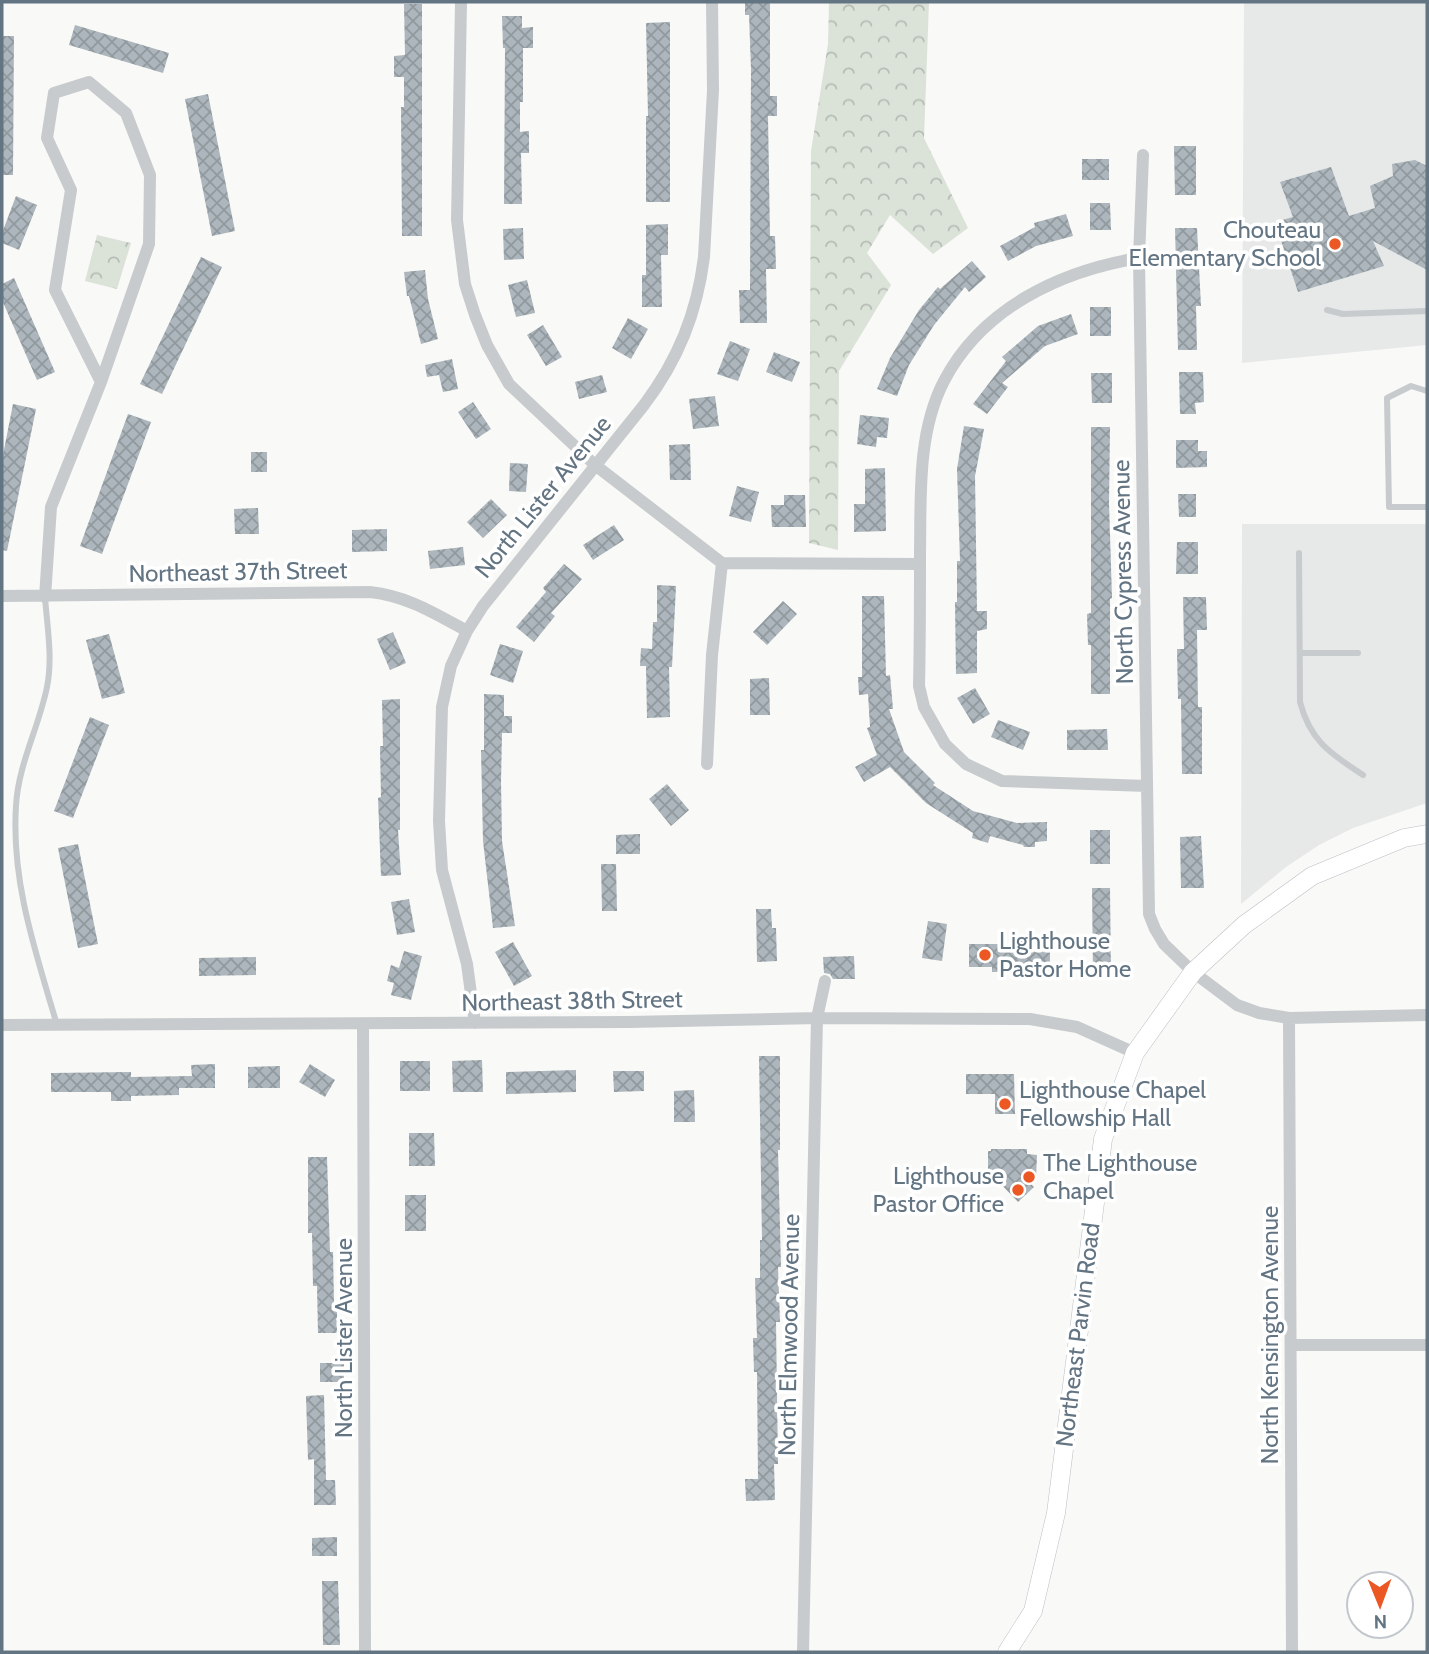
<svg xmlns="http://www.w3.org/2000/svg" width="1429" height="1654" viewBox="0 0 1429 1654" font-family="Cabin,sans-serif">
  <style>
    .built { fill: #e7e8e8 }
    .forest { fill: url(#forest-crowns) }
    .building { fill: url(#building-cross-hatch) }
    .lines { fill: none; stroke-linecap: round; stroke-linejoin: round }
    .secondary-casing { stroke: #bbc0c5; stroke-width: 19 }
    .lane { stroke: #c7cbce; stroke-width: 6 }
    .street { stroke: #c7cbce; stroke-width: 12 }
    .secondary { stroke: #fff; stroke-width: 18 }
    .poi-dot { fill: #ec5824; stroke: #fff; stroke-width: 2.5 }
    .labels { text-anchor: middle; stroke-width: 7; stroke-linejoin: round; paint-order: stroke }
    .poi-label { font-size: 24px; fill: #637483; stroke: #fff; text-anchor: start }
    .street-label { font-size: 24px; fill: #637483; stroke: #fff }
  </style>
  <defs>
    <pattern id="forest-crowns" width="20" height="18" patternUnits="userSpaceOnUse" patternTransform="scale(1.75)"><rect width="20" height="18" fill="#dbe2d8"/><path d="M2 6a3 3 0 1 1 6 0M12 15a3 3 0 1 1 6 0" fill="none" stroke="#b5bcb5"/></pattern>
    <pattern id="building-cross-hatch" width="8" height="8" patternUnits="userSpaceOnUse" patternTransform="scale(1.75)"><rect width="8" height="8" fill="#adb6bc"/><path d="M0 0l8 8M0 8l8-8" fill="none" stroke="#90999e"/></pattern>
  </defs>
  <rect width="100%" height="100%" fill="#f9f9f7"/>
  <path class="built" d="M1244,2H1427V345L1242,363Z
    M1242,524H1427V803L1353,828L1319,845L1286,867L1241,904Z"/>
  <path class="forest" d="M829,2H929L924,138L968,228L933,254L890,215L867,253L891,285L839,371L838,550L809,543L811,151L828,44Z
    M97,235L131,243L117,289L85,281Z"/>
  <path class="building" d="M745,2H770V96H777V116H768L770,236H775L776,269H766L767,323H740L739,290H750L751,69L749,15H745Z
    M404,4H422V236H402L401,107H404V77H394V56L405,55Z
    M502,16H522V28L533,27V48H523V102H520V132L529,131V153H521L522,204H504L505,48H503Z
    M670,22V202H646V116H648L646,23Z
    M75,25L169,53L163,73L69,45Z
    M2,36H14L13,175H2Z
    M208,94L235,231L212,236L185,99Z
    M1174,146H1196V195H1175Z
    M1082,159H1109V180H1082Z
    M1415,160L1427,166V270L1373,241L1384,266L1298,292L1275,222L1293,217L1280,182L1331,167L1349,216L1375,208L1370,186L1393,176L1392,164Z
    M16,196L37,205L19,250L2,243V233Z
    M1090,203H1110L1111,230H1090Z
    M1066,214L1073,236L1036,246L1008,261L1000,246L1035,227L1034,223Z
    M668,224V255H661L662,307H642V275H646V225Z
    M523,228L524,259L504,260L503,229Z
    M1175,228H1197L1201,306H1196L1197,350H1178Z
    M201,257L222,267L162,394L140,384Z
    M972,261L986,277L969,292L965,287L934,325L909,365L897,396L877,389L890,358L919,310L938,287L940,289Z
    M425,270L428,299L438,339L421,344L409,296H407L404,272Z
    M14,278L55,372L37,380L2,300V284Z
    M527,280L535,313L516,317L508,285Z
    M1090,307H1111V336H1090Z
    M1071,314L1078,334L1045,346L1002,383L1008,387L987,414L973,404L1006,361L1002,357L1038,326Z
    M628,318L648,329L631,359L612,348Z
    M543,325L562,357L546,366L527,335Z
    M730,341L750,349L738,381L717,374Z
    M774,352L800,362L792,382L766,372Z
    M452,359L458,389L443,392L439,375L427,377L425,365Z
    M1179,372H1203L1204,402L1195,403L1196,414H1180Z
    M1091,373H1112V403H1092Z
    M602,375L607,392L579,399L575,382Z
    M715,396L719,426L693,429L689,399Z
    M473,402L491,429L476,439L458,412Z
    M13,404L36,409L7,551L2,550V460Z
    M128,414L151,422L102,554L80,546Z
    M860,415L889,418L887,438L877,437L876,447L857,444Z
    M964,426L984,429L975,476L977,611H987V629L977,631V673L956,674L955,602H957V561H960L957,469Z
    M1091,427H1110L1109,503L1112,598L1110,599V694H1091V645H1088L1087,614L1091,613Z
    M1176,440H1198V451H1207V467L1176,468Z
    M690,444L691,480H670L669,445Z
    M251,452H267V472H251Z
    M510,463L528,464L526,492L509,491Z
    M885,468L886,531L854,532V504H865V469Z
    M737,486L759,492L751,522L729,516Z
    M1178,494H1196V517H1179Z
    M784,495H805L806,527H772L771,505H784Z
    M491,499L507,515L483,538L467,522Z
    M258,508L259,534H235L234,509Z
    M614,525L624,540L593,560L583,545Z
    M387,529V551L352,552V530Z
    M1177,542H1198V574H1176Z
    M463,547L465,565L430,569L428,551Z
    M564,564L582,579L551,613L555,616L534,642L516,627L546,592L543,588Z
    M657,585L676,586L672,667H669L670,717L647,718L646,666H640L641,648L652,649L653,622H657Z
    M862,596H884L886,676L890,675L893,709H889L904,752L935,783L933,785L973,811L1017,823L1047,822V841L1035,842V847H1024L1023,845L990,836L988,843L972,838L973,833L926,803L890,767L864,782L855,767L877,755L867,728L870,727L868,694L859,695L858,677H862Z
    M1183,597H1206L1207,630H1197L1198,707H1202V774H1182L1181,699H1178L1177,649H1184Z
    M783,601L797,614L767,645L753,632Z
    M393,632L406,663L390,670L377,639Z
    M109,634L125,693L102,699L86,640Z
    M500,644L523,651L513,683L490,675Z
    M769,678L770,715H750V679Z
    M975,688L990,714L973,724L957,698Z
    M484,694L504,695V716H512V733H502L501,782L502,841L515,926L493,928L483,841L481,750H484Z
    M400,699V830H398L401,875L381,876L378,798L381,797L380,746H383L382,700Z
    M90,717L109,725L73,818L54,811Z
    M998,720L1030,732L1023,750L991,737Z
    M1107,729L1108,750H1067V730Z
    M667,784L689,810L671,826L649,799Z
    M1090,830H1110V864H1090Z
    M640,834V854H616V835Z
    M1201,836L1204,888H1181L1180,837Z
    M78,844L98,944L78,948L58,848Z
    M601,864H616L617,911H602Z
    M1092,888H1110L1111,977H1093Z
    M409,899L415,932L397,935L391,902Z
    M756,909H771L772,928H776L777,961L757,962Z
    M928,921L947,924L942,961L922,958Z
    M1018,941H1034V951H1050V971L992,972V967H969V944H1018Z
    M513,942L532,976L514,986L495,952Z
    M404,951L422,956L411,1000L391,995L394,983L387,981L391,965L399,968Z
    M854,956L855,979H833L830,974L824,973L823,957Z
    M256,957V975L199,976V958Z
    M759,1056H780V1150H778L781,1267H778L780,1322H776L778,1464H774L775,1500L746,1501L745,1479H758L757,1372H754L753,1338H757L755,1278H760V1240H762Z
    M482,1060L483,1092H453L452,1061Z
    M400,1061H430V1091H400Z
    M215,1064V1088H179V1095L131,1096V1101H111V1092H51V1073L131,1072V1077L192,1076L191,1065Z
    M310,1064L335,1080L325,1097L299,1082Z
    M280,1066V1088H248V1067Z
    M576,1070V1092L506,1094V1072Z
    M613,1071H644V1091L614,1092Z
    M966,1074H1014L1015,1114H995V1094H966Z
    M694,1090L695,1122H674V1091Z
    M409,1133H434L435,1166H409Z
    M991,1149H1027V1154L1037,1155L1036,1179L1031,1184L1034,1187L1018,1202L998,1181H988V1151H991Z
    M308,1157H327L330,1252H333L334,1304H337V1333H318L317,1286H313L312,1233H308Z
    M405,1195H426V1231H405Z
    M320,1363H344V1382H320Z
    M324,1395L326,1480H335L336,1505H314V1459L308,1460L306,1396Z
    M337,1537V1556H312V1538Z
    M322,1581H338L340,1645H323Z"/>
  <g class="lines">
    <defs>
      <path id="secondary" d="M1007,1652L1033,1611L1056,1513L1103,1139L1135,1053L1193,972L1244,925L1312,876L1404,838L1427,834"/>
    </defs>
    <use href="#secondary" class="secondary-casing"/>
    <path class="lane" d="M1327,310L1343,314L1427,311
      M1427,391L1411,386L1387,398L1389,507H1427
      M1299,553L1300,702C1310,741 1331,754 1363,775
      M45,597C47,626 53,657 47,687C39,727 18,765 16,806C11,882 36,953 57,1025
      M1300,653H1358"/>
    <path class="street" d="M461,2L457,220L465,284L475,315L487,345L509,384L595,465L722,563L920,564
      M89,82L126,113L150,175L149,244L101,382L55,290L71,190L47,138L54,93Z
      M1143,155L1139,258L1149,914L1155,929L1164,944L1193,972L1237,1005L1259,1013L1289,1018L1427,1015
      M1139,258C1060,271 982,308 944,381C917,433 921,497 920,553C920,597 920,642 919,686L924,707L945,744L966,764L1002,781L1147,786
      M2,596L370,592C407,596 434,613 467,631
      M45,597L51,507L101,382
      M707,764L712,655L722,563
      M1289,1018L1292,1652
      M475,1023L467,964L442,870L439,821L442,707L451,666L467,631L483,606L644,405C678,360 697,313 704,257L713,90L712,2
      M363,1024L365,1652
      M2,1025L629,1022L817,1018L1030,1019L1077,1027L1135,1053
      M1291,1345H1427
      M803,1652L817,1018L825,981"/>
    <use href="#secondary" class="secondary"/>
  </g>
  <g class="poi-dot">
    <circle cx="1335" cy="244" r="7"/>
    <circle cx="985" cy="955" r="7"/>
    <circle cx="1005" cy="1104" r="7"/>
    <circle cx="1029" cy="1177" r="7"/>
    <circle cx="1018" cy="1190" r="7"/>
  </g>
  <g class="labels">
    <g class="poi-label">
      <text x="1321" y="238" text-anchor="end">Chouteau<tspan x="1321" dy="28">Elementary School</tspan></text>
      <text x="999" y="949">Lighthouse<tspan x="999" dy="28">Pastor Home</tspan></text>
      <text x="1019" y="1098">Lighthouse Chapel<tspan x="1019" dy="28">Fellowship Hall</tspan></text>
      <text x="1043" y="1171">The Lighthouse<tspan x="1043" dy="28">Chapel</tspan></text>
      <text x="1004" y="1184" text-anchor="end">Lighthouse<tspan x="1004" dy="28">Pastor Office</tspan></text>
    </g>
    <g class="street-label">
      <text transform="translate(543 497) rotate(-51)" y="8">North Lister Avenue</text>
      <text transform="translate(238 572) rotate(-1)" y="8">Northeast 37th Street</text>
      <text transform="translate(1123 572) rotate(-91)" y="8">North Cypress Avenue</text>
      <text transform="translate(572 1001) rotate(-1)" y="8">Northeast 38th Street</text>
      <text transform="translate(789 1335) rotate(-89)" y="8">North Elmwood Avenue</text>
      <text transform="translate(1078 1335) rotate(-83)" y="8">Northeast Parvin Road</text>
      <text transform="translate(1270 1335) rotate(-90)" y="8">North Kensington Avenue</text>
      <text transform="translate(344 1338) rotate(-90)" y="8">North Lister Avenue</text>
    </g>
  </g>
  <rect width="1429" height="1654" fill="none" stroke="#637483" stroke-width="7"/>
  <g transform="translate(1380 1605) rotate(179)"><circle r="33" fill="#ffffff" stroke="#c1c7cd" stroke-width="2"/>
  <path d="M0-5L12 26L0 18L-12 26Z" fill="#ec5824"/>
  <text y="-10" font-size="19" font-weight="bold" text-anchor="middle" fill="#637483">N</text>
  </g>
</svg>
